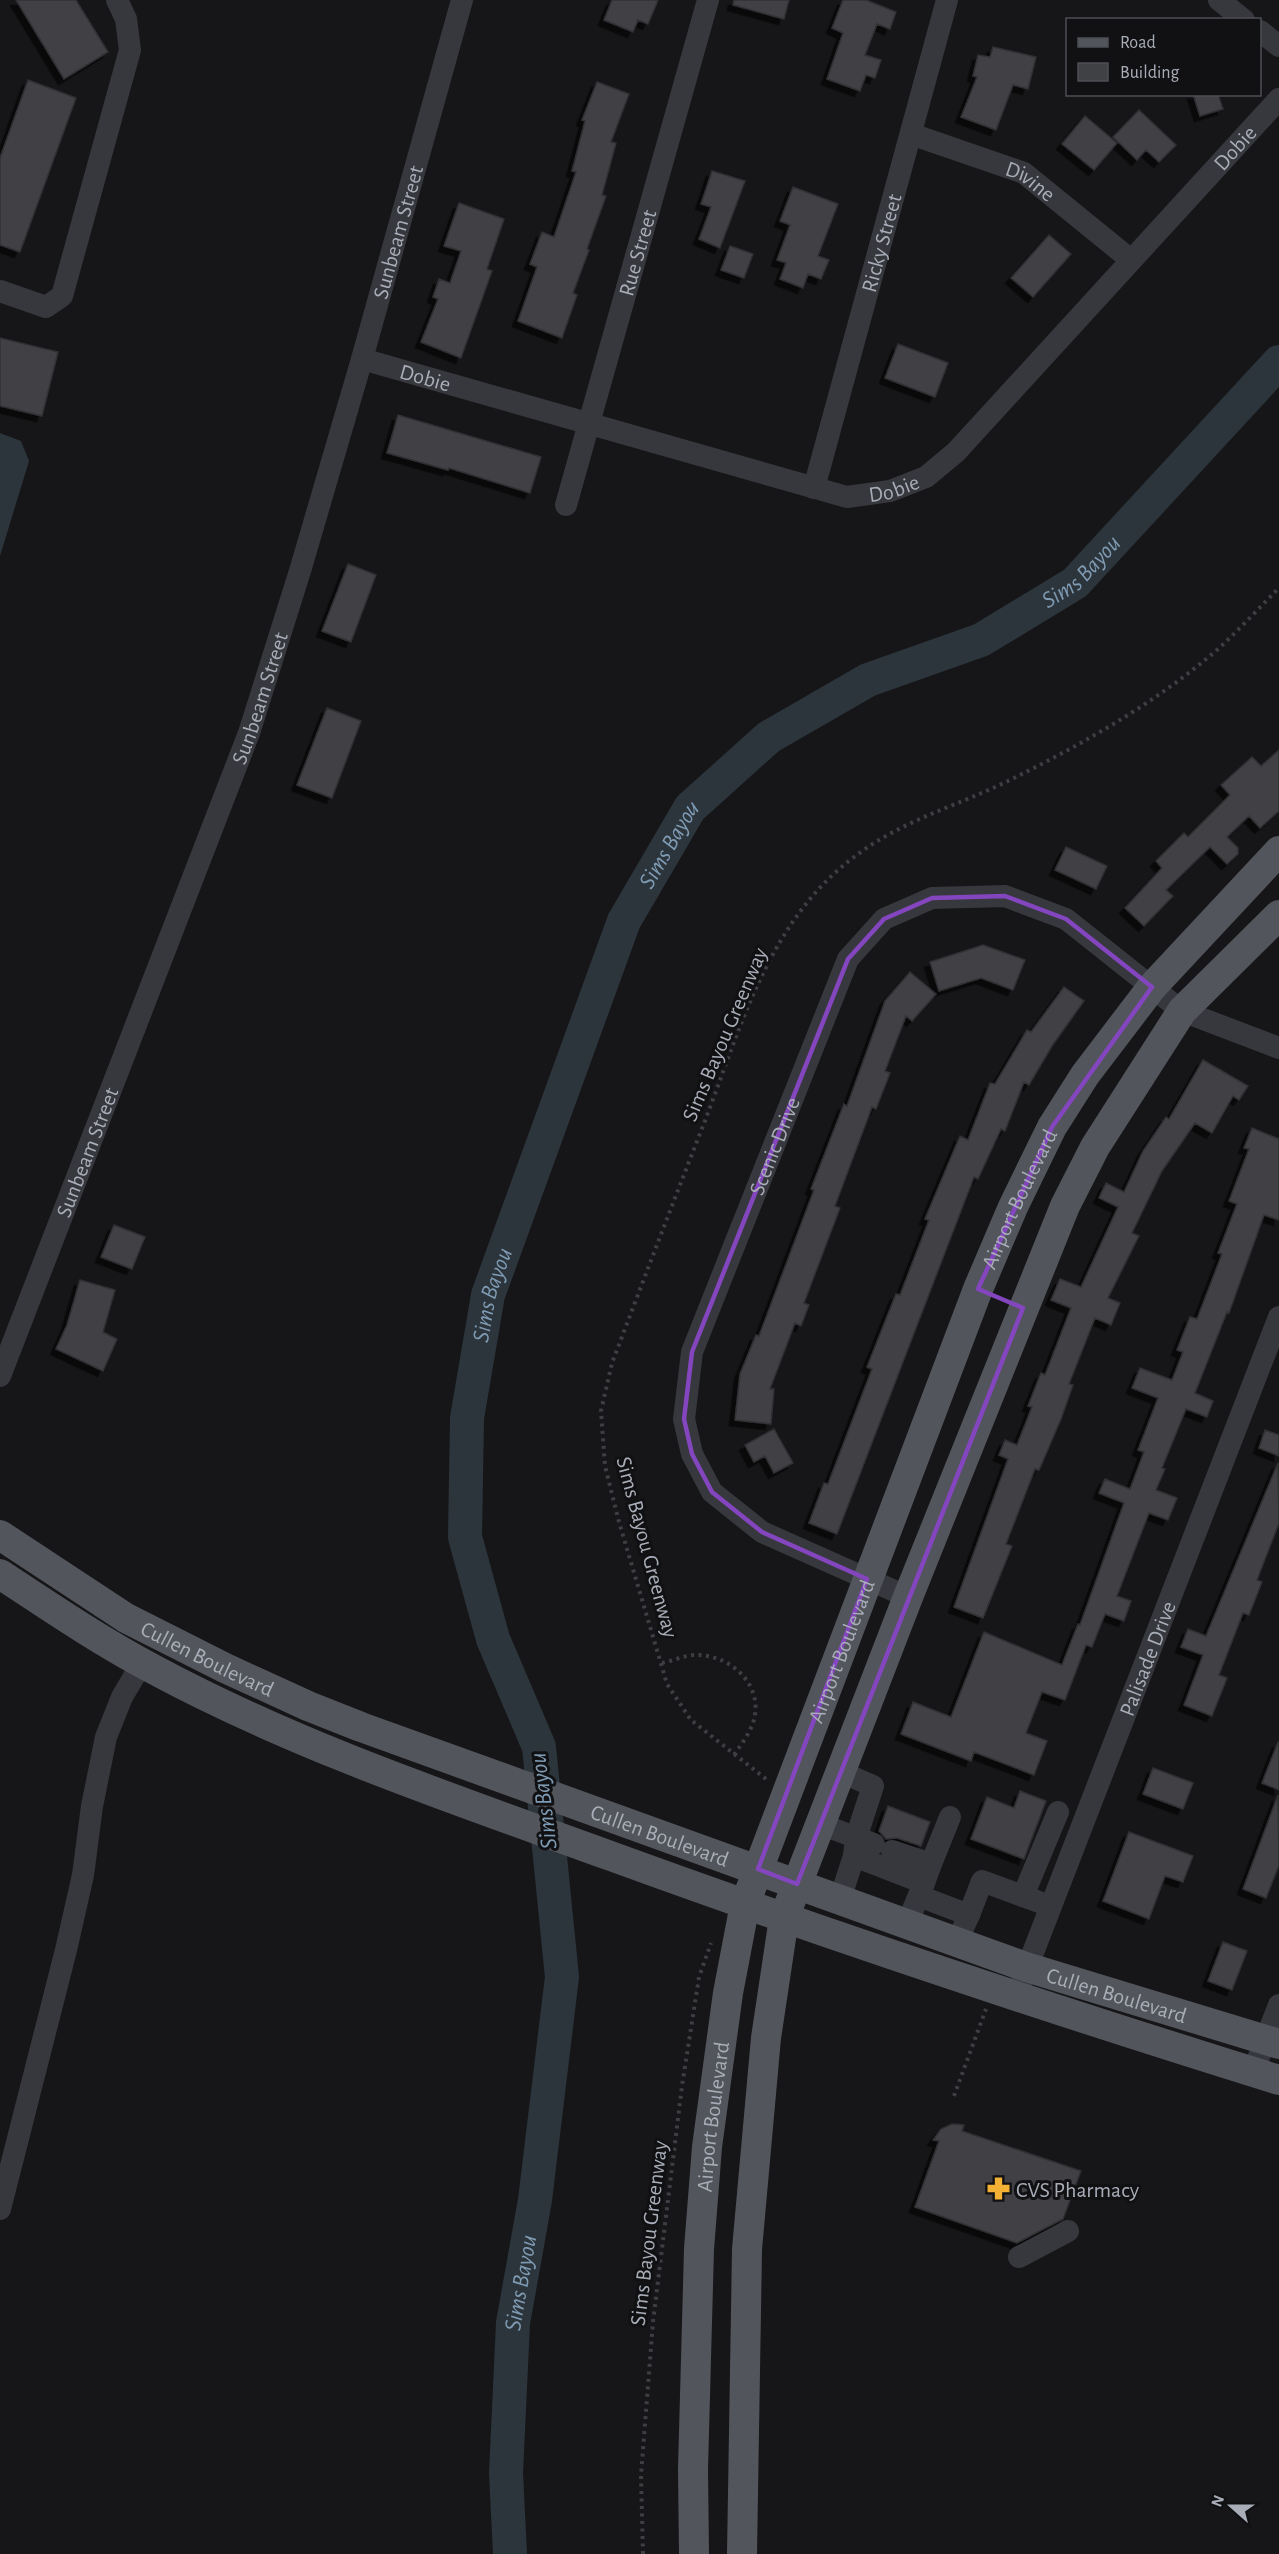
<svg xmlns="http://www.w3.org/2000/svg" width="1279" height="2554" viewBox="0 0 1279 2554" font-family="'Alegreya Sans',sans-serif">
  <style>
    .water { fill: #2c353c }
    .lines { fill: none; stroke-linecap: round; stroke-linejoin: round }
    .river { stroke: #2c353c; stroke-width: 34 }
    .building { fill: #404145; stroke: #303034; stroke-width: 1.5; filter: url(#shadow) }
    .path { stroke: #3d3f44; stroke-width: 4; stroke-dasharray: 3 4.5; stroke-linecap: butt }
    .minor { stroke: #37383d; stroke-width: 22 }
    .major { stroke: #53555c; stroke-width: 30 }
    .marked { fill: none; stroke: #8446be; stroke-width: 4.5; stroke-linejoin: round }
    .labels { text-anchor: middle; stroke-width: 6; stroke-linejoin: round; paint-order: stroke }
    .street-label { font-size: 22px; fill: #a8adb8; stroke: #111113 }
    .poi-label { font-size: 22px; fill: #a8adb8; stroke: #111113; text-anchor: start }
    .water-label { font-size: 24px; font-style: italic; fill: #7f9bb3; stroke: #111113 }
  </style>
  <defs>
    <filter id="shadow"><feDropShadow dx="-5.5" dy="5.5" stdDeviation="0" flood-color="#0009"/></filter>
  </defs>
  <rect width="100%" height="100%" fill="#161618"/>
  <path class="water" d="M0,433L21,441L29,461L0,556Z"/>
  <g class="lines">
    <path class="river" id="s1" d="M510,2554L506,2473L513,2323L535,2200L562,1977L539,1747L493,1639L465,1537L467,1418L488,1295L624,921L690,808L769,737L868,680L981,640L1075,583L1279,362"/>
  </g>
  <path class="building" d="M16,0H76L108,52L64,79Z
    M612,0H658L648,24L638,20L633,32L604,20Z
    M734,0H789L784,19L733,5Z
    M843,0H866L896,12L890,29L877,24L865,55L881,60L875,78L866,75L860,91L827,79L843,33L832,28Z
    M993,47L1036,57L1028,89L1013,85L996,130L961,117L977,77L973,76L978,55L990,57Z
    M28,80L76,98L20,252L0,245V158Z
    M597,82L629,94L611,142L616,143L602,195L606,196L587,249L589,250L573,293L577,295L562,338L518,321L537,267L530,264L542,232L554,237L576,172L572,171L585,121L582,120Z
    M1193,94H1218L1223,109L1200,116Z
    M1139,110L1176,145L1159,162L1146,150L1137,160L1113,137Z
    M1085,116L1117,143L1094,170L1062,144Z
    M712,171L745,181L720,248L699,239L711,207L701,204Z
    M793,187L838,204L818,256L829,260L821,279L808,274L803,288L780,279L786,263L777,260L790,225L780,221Z
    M459,203L504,219L487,269L492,271L461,358L421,342L438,299L433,297L439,279L450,283L461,251L444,246Z
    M1049,235L1071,254L1033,297L1011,278Z
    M730,246L753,254L744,278L721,270Z
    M0,338L58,352L42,416L0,406Z
    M898,344L948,363L935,397L885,378Z
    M398,415L541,457L530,493L449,468L448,470L387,453Z
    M348,564L376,575L351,642L322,631Z
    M327,708L361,721L332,798L297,785Z
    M1279,750V811L1260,828L1249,816L1227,837L1238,848V854L1227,864L1210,847L1166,890L1173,896L1144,926L1125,908L1162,868L1156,861L1184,833L1188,837L1230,795L1221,785L1252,757L1261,766Z
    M1066,847L1107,866L1096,889L1055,870Z
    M983,945L1025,960L1013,990L981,978L939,991L930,962Z
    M910,972L936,994L912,1021L906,1016L885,1071L890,1073L876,1109L872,1107L835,1206L840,1208L804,1303L809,1305L801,1326L795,1323L770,1389H774L771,1424L735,1420L740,1374L756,1335L759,1336L814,1190L811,1189L844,1104L847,1106L885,1001Z
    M1064,987L1084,1001L1052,1046L1029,1085L1024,1082L1005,1131L1001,1129L978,1179L974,1177L837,1534L809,1523L824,1483L828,1484L872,1369L867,1367L896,1294L900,1295L929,1220L925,1219L960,1136L968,1140L990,1083L995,1084L1027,1030L1031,1032Z
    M1203,1060L1248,1086L1239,1100L1233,1096L1212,1133L1195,1123L1162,1171L1132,1233L1139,1236L1108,1298L1120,1303L1111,1325L1095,1318L1069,1384L1073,1385L1061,1419L1039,1470L1035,1469L1006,1544L1012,1546L983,1618L954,1607L1008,1459L999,1455L1005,1440L1017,1445L1032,1407L1028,1406L1041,1373L1045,1375L1071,1308L1051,1300L1060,1279L1081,1287L1118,1207L1099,1198L1106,1183L1124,1192L1143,1151L1166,1117L1169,1119Z
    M1252,1128L1279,1139V1220L1264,1215L1229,1313L1227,1312L1195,1393L1213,1401L1207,1417L1186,1409L1162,1468L1165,1469L1156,1490L1177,1498L1168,1520L1149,1513L1117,1596L1131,1601L1124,1621L1105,1614L1092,1647L1086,1645L1065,1700L1042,1692L1026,1733L1047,1741L1034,1775L974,1752L971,1761L901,1734L913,1702L951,1717L984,1632L1062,1665L1078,1624L1080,1625L1124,1503L1099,1493L1105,1479L1130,1489L1144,1452L1138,1450L1158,1398L1132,1388L1140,1368L1172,1380L1183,1352L1177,1350L1190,1317L1197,1319L1222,1254L1218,1253L1237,1204L1229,1201L1249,1149L1244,1148Z
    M114,1225L145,1237L132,1269L101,1257Z
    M80,1280L115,1290L103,1332L117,1339L103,1371L56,1349L67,1325Z
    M774,1429L793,1463L774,1473L765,1456L754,1462L745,1445Z
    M1265,1430L1279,1435V1456L1259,1448Z
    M1278,1463L1279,1523L1257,1580L1262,1582L1249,1615L1243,1613L1219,1675L1227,1678L1212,1716L1184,1705L1203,1655L1181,1647L1188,1629L1206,1636Z
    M1278,1742L1279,1743V1790L1262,1783Z
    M1153,1768L1193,1783L1183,1809L1143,1794Z
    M1020,1791L1046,1801L1024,1859L971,1839L987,1797L1014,1808Z
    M1278,1795L1279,1865L1266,1898L1243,1889Z
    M888,1806L930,1822L921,1846L897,1838L886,1839L879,1831Z
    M1129,1832L1193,1856L1183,1882L1165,1876L1149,1919L1103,1901Z
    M1223,1942L1247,1951L1232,1990L1208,1981Z
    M952,2124L964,2125L962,2131L1081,2171L1063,2219L1017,2243L915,2207L939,2141L933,2140L941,2129Z"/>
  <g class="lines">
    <path class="path" d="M662,1663C673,1661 687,1654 698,1655C733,1656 765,1687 753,1723C749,1734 741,1745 734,1755
      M766,1779L691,1720L667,1684L619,1522L605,1466L601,1411L612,1363C642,1284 672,1205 703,1126C737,1038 764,936 837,871C894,820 954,809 1018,776C1088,741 1158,701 1218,649C1239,630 1259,608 1279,588
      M954,2096L986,2009
      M643,2554L641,2475L653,2322L682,2086L699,1977L711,1943"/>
    <g class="minor">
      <path d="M1219,0L1244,20"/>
      <path d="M1260,31L1279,46"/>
      <path id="s2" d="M911,134L1024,173L1131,260"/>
      <path d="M0,291L46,307L62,296L130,50L126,19L117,0"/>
      <path id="s3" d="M362,359L847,497L890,491L926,477L956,452L1279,99"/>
      <path id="s4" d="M814,488L947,0"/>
      <path id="s5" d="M566,505L708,0"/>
      <path id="s6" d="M0,1376L249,733L300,571L362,359L462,0"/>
      <path id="s7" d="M908,1597L762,1532L712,1492L692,1454L684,1419L692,1352L848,959L884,919L932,898L1005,896L1066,919L1182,1011L1279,1048"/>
      <path d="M841,1772L873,1786L856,1838L854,1856"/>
      <path d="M820,1824L874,1844"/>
      <path d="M892,1851L931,1864L924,1883"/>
      <path d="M931,1864L950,1817"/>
      <path d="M919,1896L969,1915L963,1928"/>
      <path d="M1023,1896L1058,1812"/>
      <path d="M840,1899L854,1856L924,1883L907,1924"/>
      <path d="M969,1915L982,1881L1050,1906"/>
      <path id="s8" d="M1022,1981L1279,1317"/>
      <path d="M1253,2072L1279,2005"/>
      <path d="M0,2209L66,1950L83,1875L92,1806L106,1737L122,1697L142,1663"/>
      <path d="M1019,2257L1068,2231"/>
    </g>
    <g class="major">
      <path id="s9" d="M0,1535L126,1618L225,1668L308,1706L361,1727L1026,1967L1279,2044"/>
      <path d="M0,1574C50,1607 100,1641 153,1669C298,1747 454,1799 608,1855C830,1936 1054,2010 1279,2080"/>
      <path id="s10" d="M694,2554L693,2469L699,2249L707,2147L728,1993L745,1904L978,1289L1013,1207L1052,1127L1085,1075L1152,987L1279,851"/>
      <path d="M742,2554L747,2249L766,2038L784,1918L908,1597L1065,1206L1095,1147L1182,1011L1279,915"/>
    </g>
  </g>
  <path class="marked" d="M1005,896L1066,919L1152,987L1052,1127L978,1289L1023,1308L797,1884L758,1869L867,1579L762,1532L712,1492L692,1454L684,1419L692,1352L848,959L884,919L932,898Z"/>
  <defs>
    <symbol id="pharmacy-bare" viewBox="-9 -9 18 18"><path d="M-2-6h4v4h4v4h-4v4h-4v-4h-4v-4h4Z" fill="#f2b134" stroke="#111113" stroke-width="2.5" paint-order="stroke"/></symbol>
  </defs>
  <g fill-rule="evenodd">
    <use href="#pharmacy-bare" x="982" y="2172" width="33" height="33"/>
  </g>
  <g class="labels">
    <g class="street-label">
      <text dy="8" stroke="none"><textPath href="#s3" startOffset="1038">Dobie</textPath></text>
      <text dy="8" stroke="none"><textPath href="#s2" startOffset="129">Divine</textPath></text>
      <text dy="8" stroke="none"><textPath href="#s6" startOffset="1212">Sunbeam Street</textPath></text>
      <text dy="8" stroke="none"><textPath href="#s4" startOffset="254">Ricky Street</textPath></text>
      <text dy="8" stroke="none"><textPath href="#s5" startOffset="262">Rue Street</textPath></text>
      <text dy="8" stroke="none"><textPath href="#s3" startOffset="66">Dobie</textPath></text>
      <text dy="8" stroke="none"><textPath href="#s3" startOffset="552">Dobie</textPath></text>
      <text dy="8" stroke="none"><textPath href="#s6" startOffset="726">Sunbeam Street</textPath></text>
      <text transform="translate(724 1034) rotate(-67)" y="8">Sims Bayou Greenway</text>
      <text dy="8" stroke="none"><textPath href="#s7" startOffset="592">Scenic Drive</textPath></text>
      <text dy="8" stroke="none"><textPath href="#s6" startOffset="240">Sunbeam Street</textPath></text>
      <text dy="8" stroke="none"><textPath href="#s10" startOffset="1410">Airport Boulevard</textPath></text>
      <text transform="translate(648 1547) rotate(75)" y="8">Sims Bayou Greenway</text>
      <text dy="8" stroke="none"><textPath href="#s10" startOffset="924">Airport Boulevard</textPath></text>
      <text dy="8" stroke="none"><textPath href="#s9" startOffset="242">Cullen Boulevard</textPath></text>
      <text dy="8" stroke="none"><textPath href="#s8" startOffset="346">Palisade Drive</textPath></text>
      <text dy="8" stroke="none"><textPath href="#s9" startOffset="728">Cullen Boulevard</textPath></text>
      <text dy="8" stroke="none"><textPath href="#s9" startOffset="1212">Cullen Boulevard</textPath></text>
      <text dy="8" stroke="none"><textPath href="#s10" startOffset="438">Airport Boulevard</textPath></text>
      <text transform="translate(648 2233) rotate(-83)" y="8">Sims Bayou Greenway</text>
    </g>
    <g class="poi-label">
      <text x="1016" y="2197">CVS Pharmacy</text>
    </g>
    <g class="water-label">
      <text dy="8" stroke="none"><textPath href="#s1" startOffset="2270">Sims Bayou</textPath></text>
      <text dy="8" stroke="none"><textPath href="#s1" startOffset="1766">Sims Bayou</textPath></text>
      <text dy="8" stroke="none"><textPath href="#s1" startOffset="1280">Sims Bayou</textPath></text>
      <text transform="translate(543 1801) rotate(-97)" y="8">Sims Bayou</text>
      <text dy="8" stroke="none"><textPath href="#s1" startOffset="272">Sims Bayou</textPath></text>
    </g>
  </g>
  <rect x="1066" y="18" width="195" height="78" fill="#111113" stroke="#4d4f55" stroke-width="1.5"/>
  <rect x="1078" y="38" width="30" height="9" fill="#53555c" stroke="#4d4f55" stroke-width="1.5"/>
  <text x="1120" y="48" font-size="18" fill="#a8adb8">Road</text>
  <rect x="1078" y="63" width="30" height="18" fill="#404145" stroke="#4d4f55" stroke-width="1.5"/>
  <text x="1120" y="78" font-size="18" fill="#a8adb8">Building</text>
  <g transform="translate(1231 2506) rotate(291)" stroke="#111113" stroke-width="4.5" paint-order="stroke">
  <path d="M0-4.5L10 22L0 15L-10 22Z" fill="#a8adb8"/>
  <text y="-9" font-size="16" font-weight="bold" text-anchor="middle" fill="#a8adb8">N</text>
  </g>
</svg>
